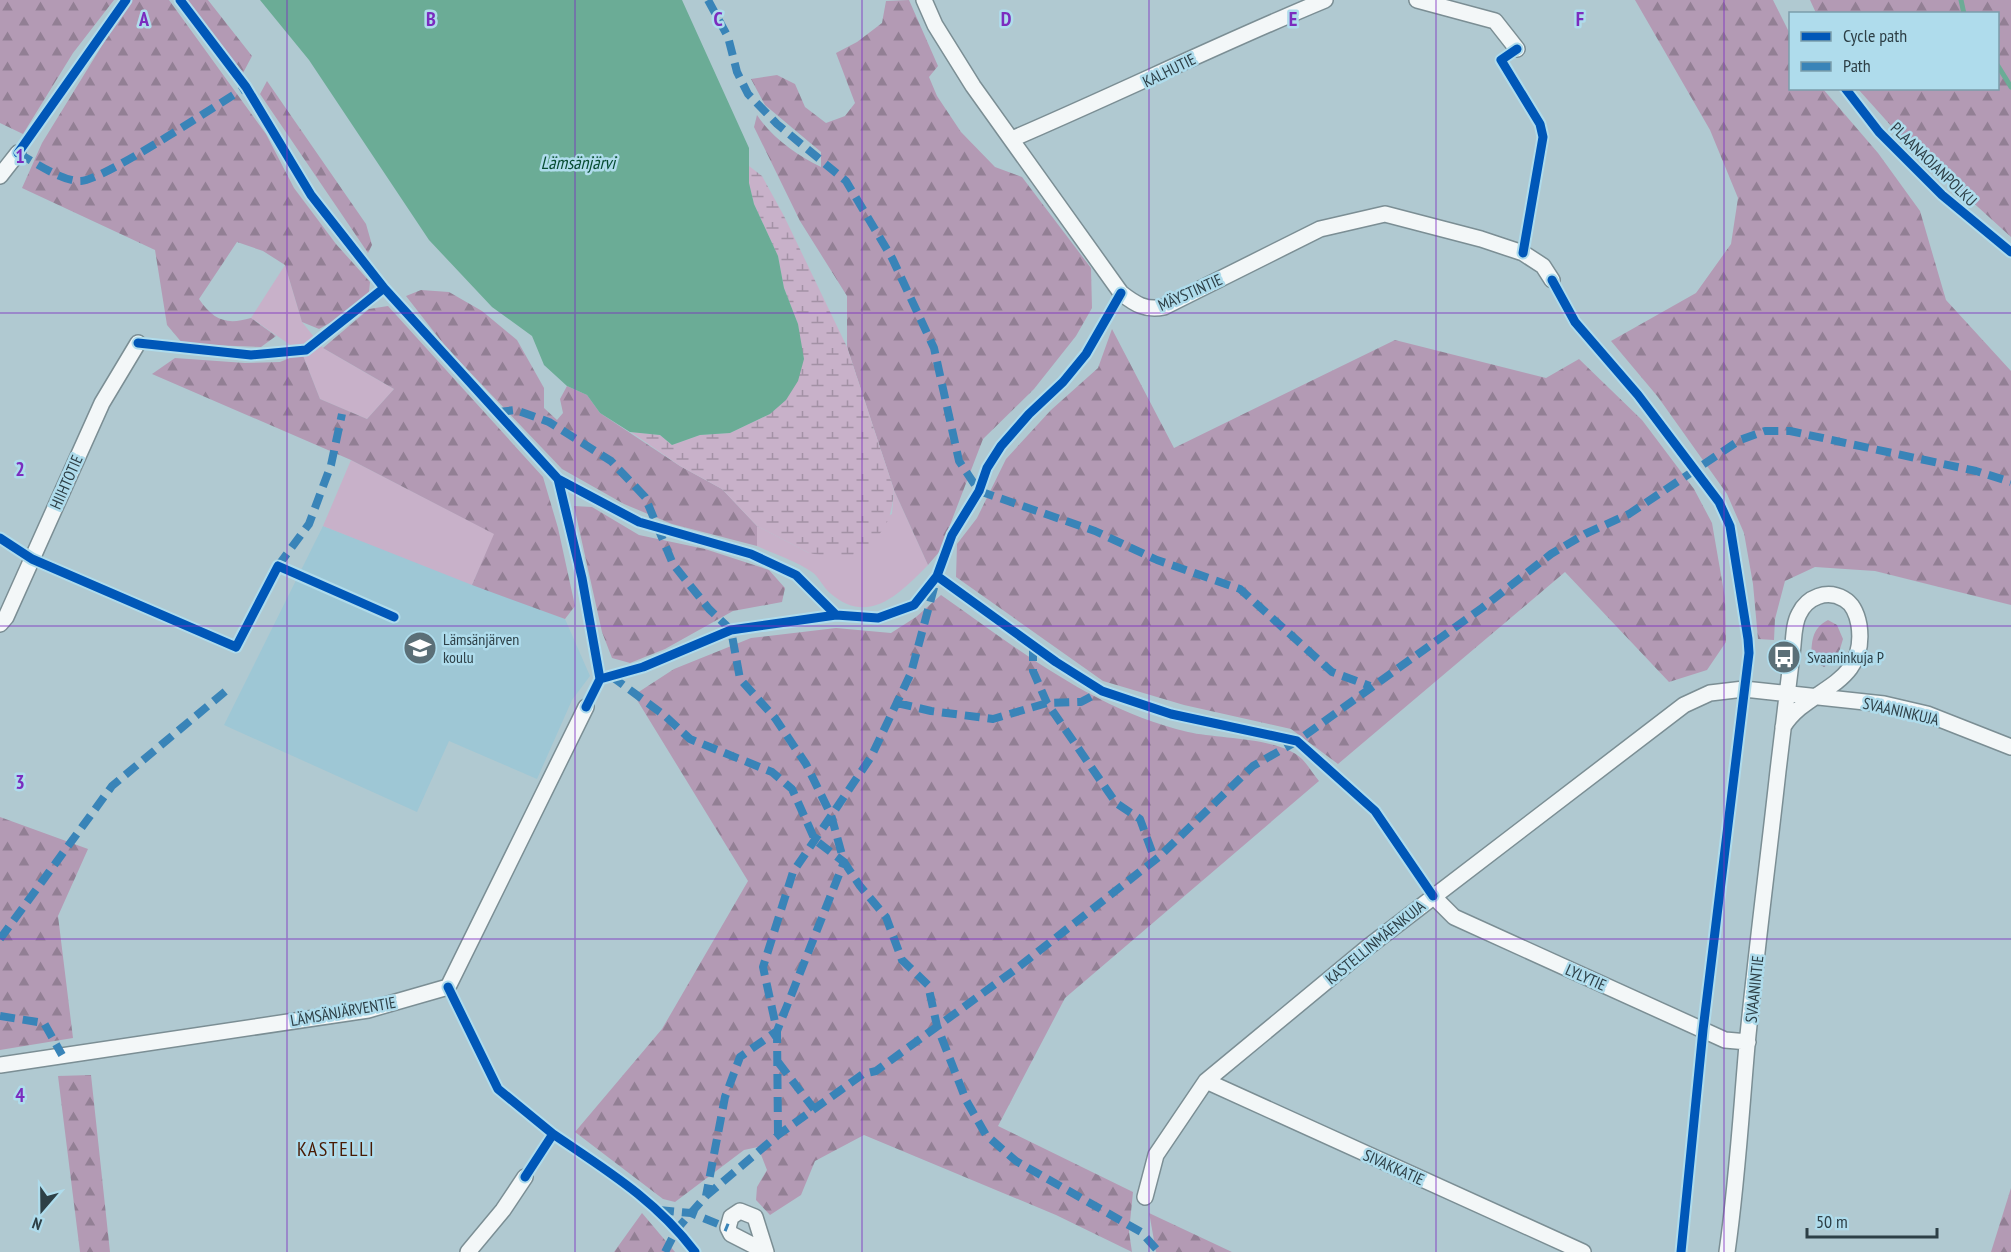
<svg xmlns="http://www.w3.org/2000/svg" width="2011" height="1252" viewBox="0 0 2011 1252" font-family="'PT Sans Narrow',sans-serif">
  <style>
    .built { fill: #9ec7d5 }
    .green { fill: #c8b1c9 }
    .forest { fill: url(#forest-firs) }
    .wetland { fill: url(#wetland-marsh) }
    .water { fill: #6bac96 }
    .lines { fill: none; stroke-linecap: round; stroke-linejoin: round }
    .stream { stroke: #6bac96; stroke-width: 5 }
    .minor-casing { stroke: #7b8e94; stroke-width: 18 }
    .minor { stroke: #f3f7f8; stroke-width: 15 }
    .quiet { stroke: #3984b8; stroke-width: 8; stroke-dasharray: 15 8; stroke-linecap: butt }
    .cycleway-casing { stroke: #afdcec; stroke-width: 13 }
    .cycleway { stroke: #0057b8; stroke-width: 9 }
    .grid { fill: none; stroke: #7b2cbf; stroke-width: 1.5; stroke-opacity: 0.55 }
    .labels { text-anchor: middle; stroke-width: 5; stroke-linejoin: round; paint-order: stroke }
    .street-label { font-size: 16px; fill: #2d3f46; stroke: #afdcec }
    .poi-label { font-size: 16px; fill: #2d3f46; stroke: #afdcec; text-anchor: start }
    .water-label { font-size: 18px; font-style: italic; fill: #084d34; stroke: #afdcec }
    .quarter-label { font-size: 20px; letter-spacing: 1.5px; fill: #491a03; stroke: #afdcec }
    .grid-label { font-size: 20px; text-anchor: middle; font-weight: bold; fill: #7b2cbf; stroke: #afdcec; stroke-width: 5; stroke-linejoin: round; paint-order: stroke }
  </style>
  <defs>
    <pattern id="forest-firs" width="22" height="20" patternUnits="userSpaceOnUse" patternTransform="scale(1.5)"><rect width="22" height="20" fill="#b39ab4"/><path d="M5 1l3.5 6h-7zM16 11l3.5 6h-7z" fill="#927f94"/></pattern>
    <pattern id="wetland-marsh" width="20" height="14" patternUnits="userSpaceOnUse" patternTransform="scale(1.5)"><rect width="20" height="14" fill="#c8b1c9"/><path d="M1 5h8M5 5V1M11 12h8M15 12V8" fill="none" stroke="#a391a5"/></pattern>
  </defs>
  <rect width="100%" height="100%" fill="#b0c9d1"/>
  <path class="built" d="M323,526L565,619L590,676L572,700L537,779L449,741L417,812L224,725Z"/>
  <path class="green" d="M285,265L302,322L323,348L394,389L367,419L320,399L302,353L251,318Z
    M351,460L495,534L472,585L323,526Z
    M894,490L928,565C900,593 869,627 830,593C823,587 819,577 812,572C796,561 774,554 757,546V526L809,553L892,514Z"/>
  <path class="forest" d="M0,0H114L73,53L23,134L0,123Z
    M130,0H169L266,134L294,188L336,244L370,282L369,292L339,318L319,329L302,322L285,265L263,251L237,242L199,299C214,321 227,325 251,318L276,336L261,347L183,344L167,325L155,250L22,188L42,143Z
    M187,0H208L252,56L243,73Z
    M909,0L938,66L929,77L937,96L961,132L995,167L1022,177L1091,268L1092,308L1076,336L1034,389L983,439L940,551L928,565L894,490L847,347V296L800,221L754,127L757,115C771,137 798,156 821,167V152L765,105L751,79L777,75L795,84L805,107L826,123L845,116L855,103L836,53L857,42L882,23L886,1Z
    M1635,0H1773L1790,34V88L1823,89L1878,153L1920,211L1946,300L2011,371V605L1875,571L1815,567L1785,581L1775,619L1774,640L1758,639L1753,584L1744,533L1727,494L1658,397L1611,341L1696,293L1731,244L1738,198L1710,130Z
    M1810,0H2011V237L1902,138L1858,89L1998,88V14L1816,13Z
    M267,81L366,224L372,245L368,253L260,94Z
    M421,290L449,292L482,311L517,340L544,388V408L557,420L563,413L560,399L567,386L587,395L600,413L680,466L722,489L757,526V546L672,524L624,504L562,469L445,346L406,296Z
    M388,306L543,477L558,528L575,606L565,619L472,585L494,534L351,460L152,374L175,358L245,363L280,362L302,353L320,399L367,419L394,389L323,348L369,309Z
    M1112,329L1174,448L1395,340L1546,378L1579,359L1642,420L1694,489L1712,523L1725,598L1726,642L1707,670L1669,682L1565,572L1338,764L1291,729L1184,705L1103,681L956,577L957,544L977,518L1006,459L1051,410L1098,368Z
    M574,506L592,507L639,535L705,549L769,570L785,588L782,602L733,611L665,649L630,663L612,658L602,632Z
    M941,595C1018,649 1094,710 1188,732C1218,739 1280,737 1302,759C1308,765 1313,774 1319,781L1065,998L998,1126L1133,1192L1129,1232L1132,1252L1056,1215L864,1135L815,1161L801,1195L770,1215L756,1200L757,1187L767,1170L758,1147L744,1150L675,1202L663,1199L575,1132L662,1029L748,881L634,695L674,669L751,638L836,628L891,633L916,617Z
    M1828,620L1837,625L1843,639L1837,659L1824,667L1811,659C1812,642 1811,629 1828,620Z
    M0,817L88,849L58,916L73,1038L0,1050Z
    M91,1075L110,1252H80L58,1076Z
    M2011,1188V1252H1991Z
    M1149,1212V1213L1232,1252H1156Z
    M642,1213L675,1252H614Z"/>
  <path class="wetland" d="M749,166L762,176L784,216L847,347L894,490C891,530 878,540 845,560L809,553L757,526L722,489L680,466L631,432L660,435L672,445L700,435L730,433L770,414L798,324L784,288L778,256L754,204L749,183Z"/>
  <path class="water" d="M260,0H682L749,148V183L754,204L778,256L784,288L798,324L804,359L798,381L786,400L770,414L730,433L700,435L672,445L660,435L630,432L600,413L587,395L567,386L544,365L532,336L492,307L429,240L309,60Z"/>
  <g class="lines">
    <path class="stream" d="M1961,0L1964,14
      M1998,66L2011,87"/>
    <defs>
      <path id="minor" d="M924,0L935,25L973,86L1121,293C1135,304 1146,311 1164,307L1320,229L1385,214L1481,239L1523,253L1543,266L1552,280
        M1417,0L1495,21L1517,49
        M1012,139C1117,94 1219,44 1325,0
        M0,176L18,153
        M0,624L6,617L102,403L138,343
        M1433,896L1454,917L1725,1040L1748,1042
        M0,1065L368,1010L448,987L586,707
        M1206,1081L1583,1252
        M1145,1197L1156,1155L1206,1081L1368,947L1684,705L1710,693L1744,689L1884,704L1927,714L2011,747
        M740,1211L755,1217L766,1252L731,1234L728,1228L731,1217Z
        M468,1252L503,1210L525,1177
        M1727,1252C1737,1183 1741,1114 1747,1045C1756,953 1768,862 1778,771C1783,732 1787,693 1792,654C1794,641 1793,625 1799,614C1807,597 1827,589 1844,599C1853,604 1857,614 1859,625C1868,687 1807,687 1783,727"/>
    </defs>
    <use href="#minor" class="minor-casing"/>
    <use href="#minor" class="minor"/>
    <path class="quiet" d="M708,0L728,37L737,72L748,94L777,124L846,181L892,258L934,348L959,461L979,491L1095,531L1157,560L1240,589L1332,672L1370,686
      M18,153C34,162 63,182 81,181C104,180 220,103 246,87
      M498,412L516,410L549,422L611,461L645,497L673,564L709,609L731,630L740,679L775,718L806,764L831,815L844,862L860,886L886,917L902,960L928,985L937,1026L966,1100L986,1135L1016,1161L1141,1232L1159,1252
      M278,566L309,524L331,465L342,414
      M1033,646V671L1047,703L1116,803L1140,819L1155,860
      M611,676L664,715L690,739L772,772L792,789L815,840L844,862L777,1031L740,1057L725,1097L706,1196
      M897,703L931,711L993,719L1047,703L1081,702L1102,691
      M0,939L112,786L227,690
      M0,1016L44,1023L62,1055
      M778,1062L814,1109
      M778,1135L777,1031L763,967L793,872L871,757L911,673L935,584
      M659,1210L691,1213L728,1228
      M665,1252L677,1229L706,1196L778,1135L863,1074L876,1071L1016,969L1160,856L1253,766L1297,741L1482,608L1551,554L1585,534L1629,514L1740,440L1765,431H1790L1976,471L2011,482"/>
    <defs>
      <path id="cycleway" d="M180,0L246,87L311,195L384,288L558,479L582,578L600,679L586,707
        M1517,49L1501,60L1540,124L1543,137L1523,253
        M1845,88L1879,132L1942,195L2011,252
        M18,153L126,0
        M1552,280L1575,322L1638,395L1719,502L1730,526L1748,639L1749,653L1703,1030L1681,1252
        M138,343L251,355L306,350L384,288
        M558,479L639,522L751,554L796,575L836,615
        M0,538L32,559L236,647L278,566L394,617
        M937,576L952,535L979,491L987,468L1001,446L1029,414L1063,382L1086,354L1121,293
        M600,679L643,667L731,630L836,615L878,618L914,605L937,576L1056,662L1102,691L1171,714L1297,741L1375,811L1433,896
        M448,987L498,1089L553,1134L525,1177
        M553,1134C606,1170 656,1200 695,1252"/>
    </defs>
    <use href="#cycleway" class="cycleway-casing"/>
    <use href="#cycleway" class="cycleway"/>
  </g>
  <path class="grid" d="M287,0V1252M575,0V1252M862,0V1252M1149,0V1252M1436,0V1252M1724,0V1252M0,313H2011M0,626H2011M0,939H2011"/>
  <defs>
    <symbol id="school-disc" viewBox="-11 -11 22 22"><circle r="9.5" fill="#5b6f77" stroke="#afdcec"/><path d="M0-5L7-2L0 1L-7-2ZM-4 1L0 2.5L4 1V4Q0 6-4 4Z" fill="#fff"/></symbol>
    <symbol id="bus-disc" viewBox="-11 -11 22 22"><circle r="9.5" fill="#5b6f77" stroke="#afdcec"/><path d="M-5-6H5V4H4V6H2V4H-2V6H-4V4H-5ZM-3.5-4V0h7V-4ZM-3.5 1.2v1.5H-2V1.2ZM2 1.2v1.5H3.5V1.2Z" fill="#fff"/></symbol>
  </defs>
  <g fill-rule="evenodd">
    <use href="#school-disc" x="401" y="629" width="38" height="38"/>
    <use href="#bus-disc" x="1765" y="638" width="38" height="38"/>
  </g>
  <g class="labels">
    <g class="street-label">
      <text transform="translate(1169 70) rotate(-26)" y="6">KALHUTIE</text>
      <text transform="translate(1934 164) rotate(44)" y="6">PLAANAOJANPOLKU</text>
      <text transform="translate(1190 292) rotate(-24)" y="6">MÄYSTINTIE</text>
      <text transform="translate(66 482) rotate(-66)" y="6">HIIHTOTIE</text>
      <text transform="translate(1901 711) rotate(13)" y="6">SVAANINKUJA</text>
      <text transform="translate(1375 942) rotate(-39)" y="6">KASTELLINMÄENKUJA</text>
      <text transform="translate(1586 977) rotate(24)" y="6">LYLYTIE</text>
      <text transform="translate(1754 989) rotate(-84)" y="6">SVAANINTIE</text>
      <text transform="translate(343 1011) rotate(-10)" y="6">LÄMSÄNJÄRVENTIE</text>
      <text transform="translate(1394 1167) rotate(24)" y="6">SIVAKKATIE</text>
    </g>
    <g class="poi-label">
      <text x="443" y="645">Lämsänjärven<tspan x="443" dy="18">koulu</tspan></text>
      <text x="1807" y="663">Svaaninkuja P</text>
    </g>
    <g class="water-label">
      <text x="578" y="169">Lämsänjärvi</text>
    </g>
    <g class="quarter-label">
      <text x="336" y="1156">KASTELLI</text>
    </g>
  </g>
  <g class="grid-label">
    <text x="144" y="26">A</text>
    <text x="431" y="26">B</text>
    <text x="718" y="26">C</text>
    <text x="1006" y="26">D</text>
    <text x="1293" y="26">E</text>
    <text x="1580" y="26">F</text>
    <text x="20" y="163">1</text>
    <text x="20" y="476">2</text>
    <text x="20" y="789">3</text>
    <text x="20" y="1102">4</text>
  </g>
  <rect x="1789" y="12" width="210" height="78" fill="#afdcec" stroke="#7b9daa" stroke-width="1.5"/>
  <rect x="1801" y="32" width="30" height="9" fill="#0057b8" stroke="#7b9daa" stroke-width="1.5"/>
  <text x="1843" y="42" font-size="18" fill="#2d3f46">Cycle path</text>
  <rect x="1801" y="62" width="30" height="9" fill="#3984b8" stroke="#7b9daa" stroke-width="1.5"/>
  <text x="1843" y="72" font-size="18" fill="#2d3f46">Path</text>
  <g transform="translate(42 1210) rotate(200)" stroke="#afdcec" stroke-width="4.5" paint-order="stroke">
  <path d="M0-4.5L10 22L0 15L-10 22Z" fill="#2d3f46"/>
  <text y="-9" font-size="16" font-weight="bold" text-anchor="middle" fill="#2d3f46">N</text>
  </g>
  <path d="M1807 1228v9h130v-9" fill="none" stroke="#2d3f46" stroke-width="3"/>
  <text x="1816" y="1228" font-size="18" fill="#2d3f46" stroke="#afdcec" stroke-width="4.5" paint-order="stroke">50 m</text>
</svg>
